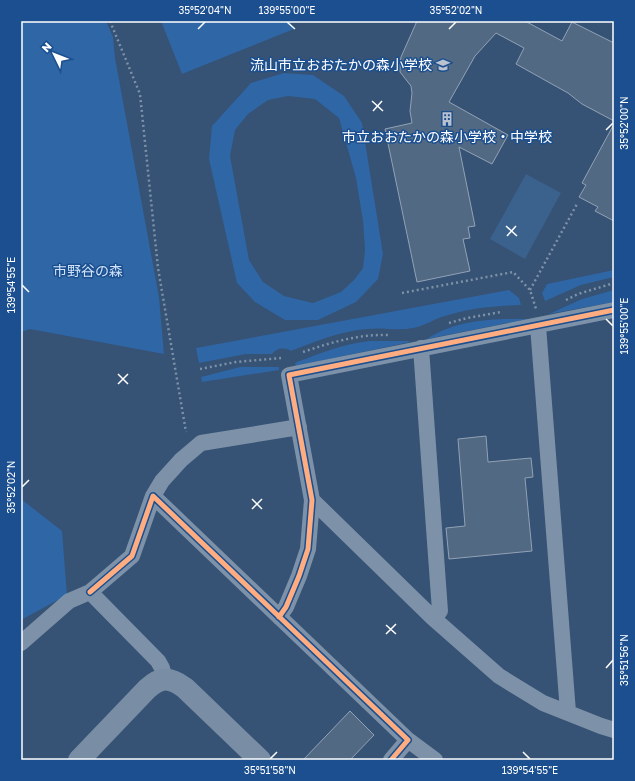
<svg xmlns="http://www.w3.org/2000/svg" width="635" height="781" viewBox="0 0 635 781" font-family="'Golos Text','Noto Sans JP',sans-serif">
  <style>
    .green { fill: #2f66a5; fill-rule: evenodd }
    .water { fill: #3b618d }
    .building { fill: #526984; stroke: #92a2b6 }
    .lines { fill: none; stroke-linecap: round; stroke-linejoin: round }
    .path { stroke: #7d92a8; stroke-width: 2.5; stroke-dasharray: 2 3; stroke-linecap: butt }
    .street { stroke: #7d92a8; stroke-width: 16 }
    .secondary { stroke: #798da4; stroke-width: 22 }
    .cycleway-casing { stroke: #1b4f8f; stroke-width: 8 }
    .cycleway { stroke: #ffac80; stroke-width: 5 }
    .ticks { fill: none; stroke: #fff; stroke-width: 1.5 }
    .labels { text-anchor: middle; stroke-width: 3; stroke-linejoin: round; paint-order: stroke }
    .poi-label { font-size: 14px; fill: #fff; stroke: #1b4f8f; text-anchor: end }
    .park-label { font-size: 14px; fill: #cfe3fa; stroke: #1b4f8f }
    .neatline { fill: none; stroke: #fff; stroke-width: 1.5 }
    .ticks-label { font-size: 10px; text-anchor: middle; fill: #fff }
  </style>
  <rect width="100%" height="100%" fill="#365274"/>
  <path class="green" d="M21,21H106L113,37L115,58L159,297L164,354L30,329L21,332Z
    M161,21H290L294,29L182,74Z
    M284,73L313,75L344,96L362,123L383,254L378,279L356,302L318,320H285L255,302L237,283L209,159L212,126L251,83ZM288,96L315,99L339,118L356,178L363,221L365,250L363,268L354,280L341,292L313,303L284,296L263,282L249,260L230,156L235,130L248,114L268,100Z
    M614,270V277L581,285L545,301L542,293L547,284Z
    M509,290L519,298L521,305C495,306 469,308 445,316C434,319 425,326 413,328C398,331 383,327 367,329C341,331 316,341 291,351C284,347 277,348 272,354H246L199,363L196,348Z
    M614,290V302L549,314L582,299Z
    M503,319H528L427,339C449,324 477,320 503,319Z
    M369,341H408L410,342L296,366L295,363L297,362C321,353 343,344 369,341Z
    M240,367H279V370L202,382L201,377Z
    M21,499L62,531L67,595L21,620Z"/>
  <path class="water" d="M526,174L561,193L525,259L490,239Z"/>
  <path class="building" d="M417,21H525L562,41L572,22L614,43V121L582,104L568,93L516,64L524,48L496,33L475,56L449,102L508,135L492,164L459,147L475,226L468,227L470,238L463,239L470,271L417,282L385,129L412,123L410,111L412,93L411,86L400,72V63L401,57Z
    M614,124V221L595,211L598,207L579,197L586,185L582,183Z
    M486,436L488,462L531,458L533,477L525,478L532,551L449,559L446,528L465,526L458,439Z
    M350,711L374,735L350,760H303Z"/>
  <g class="lines">
    <path class="path" d="M110,21L140,94L158,268L186,432
      M530,290L577,204
      M402,293L513,272L530,290L536,309
      M566,300L578,294L614,283
      M449,323L467,318L501,312
      M303,352C332,342 359,334 390,335
      M200,369L236,362L281,358"/>
    <path class="street" d="M538,326L568,712
      M421,348L440,611L433,618
      M153,496L162,481L181,460L201,443L299,427
      M312,500L433,618L499,676L543,703L601,726L614,730
      M90,592L132,556L153,496L408,740L391,760
      M279,617L286,607L299,576L308,549L312,500L289,375L614,310
      M21,643L69,601L90,592L158,661L162,668L165,679
      M408,740L435,760"/>
    <path class="secondary" d="M79,760L147,689C161,676 170,677 185,688L260,760"/>
    <defs>
      <path id="cycleway" d="M90,592L132,556L153,496L408,740L391,760
        M279,617L286,607L299,576L308,549L312,500L289,375L614,310"/>
    </defs>
    <use href="#cycleway" class="cycleway-casing"/>
    <use href="#cycleway" class="cycleway"/>
  </g>
  <path class="ticks" d="M287,22L295,29M198,29L205,22M449,29L456,22M372,101L383,111M373,111L382,101M606,130L613,123M506,226L517,236M507,236L516,226M22,285L29,292M606,319L613,326M118,374L128,384M118,384L128,374M22,487L29,480M252,499L262,509M252,509L262,499M386,625L396,634M386,634L396,624M606,668L613,660M523,752L530,759M270,759L277,752"/>
  <defs>
    <symbol id="school-bare" viewBox="-9 -9 18 18"><path d="M0-5L7-2L0 1L-7-2ZM-4 1L0 2.5L4 1V4Q0 6-4 4Z" fill="#b9c2ce" stroke="#1b4f8f" stroke-width="2.5" paint-order="stroke"/></symbol>
    <symbol id="building-bare" viewBox="-9 -9 18 18"><path d="M-4-6H4V6H1V3H-1V6H-4ZM-2.5-4.3h1.7v1.8h-1.7ZM.8-4.3h1.7v1.8H.8ZM-2.5-1h1.7V.8h-1.7ZM.8-1h1.7V.8H.8Z" fill="#b9c2ce" stroke="#1b4f8f" stroke-width="2.5" paint-order="stroke"/></symbol>
  </defs>
  <g fill-rule="evenodd">
    <use href="#school-bare" x="433" y="55" width="20" height="20"/>
    <use href="#building-bare" x="437" y="109" width="20" height="20"/>
  </g>
  <g class="labels">
    <g class="poi-label">
      <text x="432" y="70">流山市立おおたかの森小学校</text>
      <text x="447" y="142" text-anchor="middle">市立おおたかの森小学校・中学校</text>
    </g>
    <g class="park-label">
      <text x="88" y="276">市野谷の森</text>
    </g>
  </g>
  <rect width="635" height="781" fill="none" stroke="#1b4f8f" stroke-width="44"/>
  <g transform="translate(54 54) rotate(313)" stroke="#1b4f8f" stroke-width="3" paint-order="stroke">
  <path d="M0-3L7 15L0 10L-7 15Z" fill="#ffffff"/>
  <text y="-6" font-size="11" font-weight="bold" text-anchor="middle" fill="#ffffff">N</text>
  </g>
  <rect x="22" y="22" width="591" height="737" class="neatline"/>
  <g class="ticks-label">
    <text x="205" y="14">35°52'04"N</text>
    <text x="287" y="14">139°55'00"E</text>
    <text x="456" y="14">35°52'02"N</text>
    <text transform="translate(624 123) rotate(-90)" y="4">35°52'00"N</text>
    <text transform="translate(11 285) rotate(-90)" y="4">139°54'55"E</text>
    <text transform="translate(624 326) rotate(-90)" y="4">139°55'00"E</text>
    <text transform="translate(11 487) rotate(-90)" y="4">35°52'02"N</text>
    <text transform="translate(624 660) rotate(-90)" y="4">35°51'56"N</text>
    <text x="270" y="774">35°51'58"N</text>
    <text x="530" y="774">139°54'55"E</text>
  </g>
</svg>
